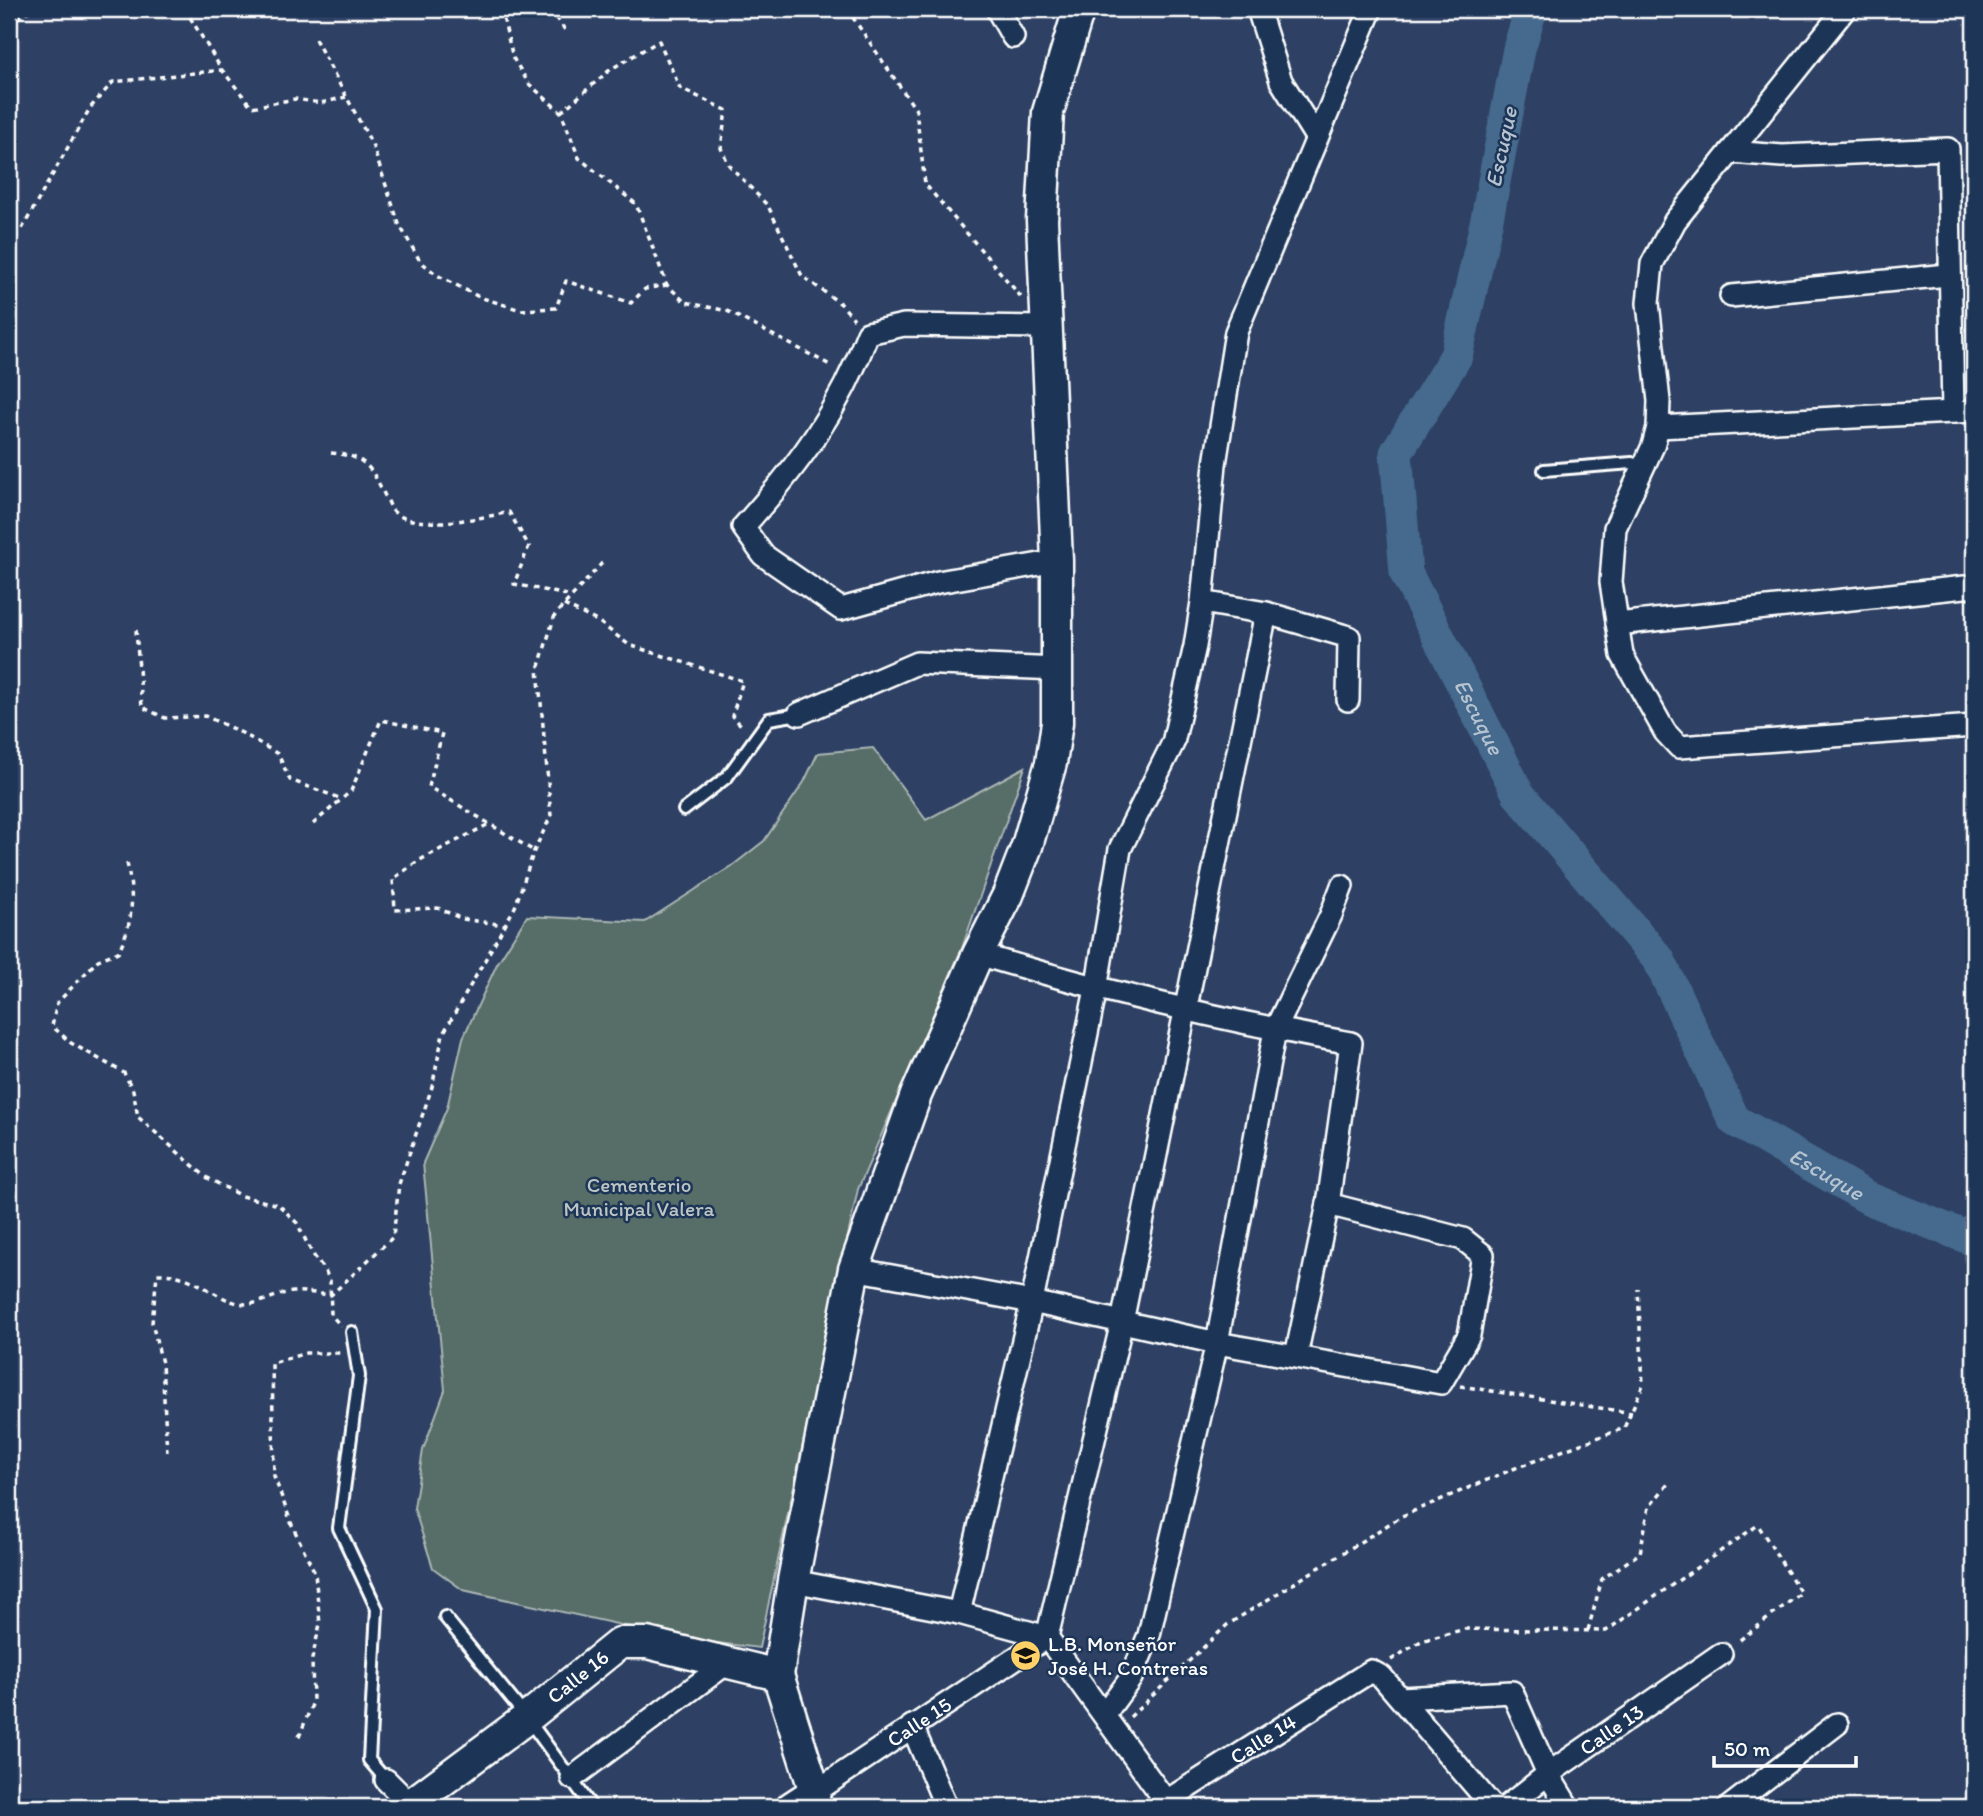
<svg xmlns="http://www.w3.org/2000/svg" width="1983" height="1816" viewBox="0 0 1983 1816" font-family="Itim,sans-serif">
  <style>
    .green { fill: #576d68; stroke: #abb6b4; stroke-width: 2 }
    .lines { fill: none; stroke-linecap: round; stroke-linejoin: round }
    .river { stroke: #456a8d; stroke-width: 33 }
    .lane-casing { stroke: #fff; stroke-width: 16 }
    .street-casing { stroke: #fff; stroke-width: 26 }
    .secondary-casing { stroke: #fff; stroke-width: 35 }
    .path { stroke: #fff; stroke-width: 3.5; stroke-dasharray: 5 5; stroke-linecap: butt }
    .lane { stroke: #1d3557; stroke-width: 10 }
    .street { stroke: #1d3557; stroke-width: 21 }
    .secondary { stroke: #1d3557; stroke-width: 30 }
    .labels { text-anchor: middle; stroke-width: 5; stroke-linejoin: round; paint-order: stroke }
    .park-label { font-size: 21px; fill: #bcc5c3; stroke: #1d3557 }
    .poi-label { font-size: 21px; fill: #fff; stroke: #1d3557; text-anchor: start }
    .street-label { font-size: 21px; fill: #fff; stroke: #1d3557 }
    .water-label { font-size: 23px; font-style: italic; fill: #b5c3d1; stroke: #1d3557 }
  </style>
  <rect width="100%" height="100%" fill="#2e4164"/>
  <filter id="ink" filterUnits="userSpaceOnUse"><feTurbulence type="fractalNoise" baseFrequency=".0143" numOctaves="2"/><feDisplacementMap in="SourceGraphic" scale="14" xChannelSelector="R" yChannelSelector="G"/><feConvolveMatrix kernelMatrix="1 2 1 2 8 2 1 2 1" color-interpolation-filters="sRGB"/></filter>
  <g filter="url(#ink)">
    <path class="green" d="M873,748L926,820L1025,767L962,948L858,1189L759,1648L685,1639L463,1590L433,1568L414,1508L423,1450L445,1390L423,1163L447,1108L463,1038L497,964L527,916L645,922L732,866L764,841L804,782L818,753Z"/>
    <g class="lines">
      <path class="river" id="s1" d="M1531,9L1519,49L1487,219L1456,356L1396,453L1406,573L1519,795L1659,960L1734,1120L1870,1199L1974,1240"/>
      <defs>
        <path id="lane" d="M1544,470L1632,463L1642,466
          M684,810L727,777L769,719L799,714
          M352,1332L359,1376L339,1528L377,1609L369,1760L386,1780
          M445,1617L527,1718L591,1806"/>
        <g id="street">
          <path d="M997,9L1013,37"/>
          <path d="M1258,9L1281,81L1316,137"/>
          <path d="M1845,9L1675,221L1652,264L1648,303L1659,401L1658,427L1653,446L1615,528L1611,582L1622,655L1665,732L1679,747L1974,726"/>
          <path d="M1730,152L1782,156L1948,149L1953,412"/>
          <path d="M1731,296L1948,275"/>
          <path d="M1046,327L904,325L868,333C839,411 798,466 743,527L763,555L841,609L938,582L1057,561"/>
          <path d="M1658,427L1974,411"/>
          <path d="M1202,602L1266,613L1349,637L1348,700"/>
          <path d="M1617,624L1974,586"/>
          <path d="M799,714L917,663L1058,669"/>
          <path d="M978,954C1101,991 1224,1021 1351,1043L1328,1204L1296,1356"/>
          <path d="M854,1269L1032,1302L1217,1343L1441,1383L1469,1335L1483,1255L1463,1239L1328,1204"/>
          <path d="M793,1581L959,1613L1047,1637"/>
          <path d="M959,1613L1032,1302L1096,989L1120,849L1173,743L1195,646L1202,602L1215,464L1236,332L1371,9"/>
          <path d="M1047,1637L1122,1322L1266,613"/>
          <path d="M1047,1637L1170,1807"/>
          <path d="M1401,1698L1512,1692L1548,1774L1568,1807"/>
          <path d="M1104,1715L1131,1678L1149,1635L1217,1343L1275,1030L1331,915L1342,886"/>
          <path d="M912,1726L946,1807"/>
          <path d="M572,1778L727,1663"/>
          <path d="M386,1780L413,1807"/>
          <path id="s2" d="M822,1807L815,1792L1047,1637"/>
          <path id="s3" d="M1157,1807L1371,1671L1382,1677L1493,1807"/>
          <path id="s4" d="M1506,1807L1548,1774L1721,1654"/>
          <path d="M1729,1807L1837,1724"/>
        </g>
        <g id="secondary">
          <path id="s5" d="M407,1807L527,1718L620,1643H647L778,1675"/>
          <path d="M792,1807L815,1792L778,1675L793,1581L854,1269L916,1095L978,954L1008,895L1027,846L1051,763L1057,723V561L1042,220L1048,112L1079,9"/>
        </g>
      </defs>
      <use href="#lane" class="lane-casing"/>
      <use href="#street" class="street-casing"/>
      <use href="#secondary" class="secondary-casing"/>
      <path class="path" d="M185,9L222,70L252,107L295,99L321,103L346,97
        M501,9L513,58L529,84L561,112L579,158L636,204L667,285L685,302L727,311L832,366
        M551,9L567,33
        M847,9L916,110L925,184L1022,298
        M9,23L32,9
        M315,39L372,144L399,224L420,261L437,275L479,297L521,310L556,308L566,281L631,303L645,289L667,285
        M561,112L611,69L659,41L680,88L726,110L721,148L729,165L768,206L802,276L841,304L854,319
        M22,229L90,108L113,82L222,70
        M331,453C366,456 371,467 385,496C388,500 390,507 393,511C413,532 482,518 509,512L529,546L514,584L572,596
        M564,605L599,622L629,645L743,681L732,716L744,728
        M136,630L142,707L165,718L205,716L242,733L278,754L290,780L342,799
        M313,824L351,791L381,720L442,733L429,787L534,851
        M487,825L418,861L393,879L395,910L438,908L462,919L505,925
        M127,863C134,898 134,921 118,952L98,960L57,1003L52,1026L71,1043L124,1073L133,1090L138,1117L206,1177L241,1196L279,1205L297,1223L312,1253L330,1279L331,1315L341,1326
        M1460,1386L1632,1413
        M167,1452L162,1363L152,1323L157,1274C199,1273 215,1302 245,1304C260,1305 277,1293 293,1292C305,1291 319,1294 331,1295L393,1237L399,1184L432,1087L443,1034L515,907L534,851L551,816L538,669L555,615L603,562
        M1588,1630L1602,1579L1640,1553L1649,1507L1668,1484
        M1391,1660L1421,1641L1465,1629L1606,1631L1758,1525L1801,1593L1736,1643
        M1130,1717L1227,1625L1402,1516L1513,1469L1624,1428L1643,1385L1638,1289
        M299,1737L313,1702L312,1659L320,1624L315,1573L292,1525L274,1476L272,1363L306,1353H343"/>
      <use href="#lane" class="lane"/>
      <use href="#street" class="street"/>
      <use href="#secondary" class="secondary"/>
    </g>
  </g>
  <defs>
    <symbol id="school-disc" viewBox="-11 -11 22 22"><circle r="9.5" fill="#ffd166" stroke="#1d3557"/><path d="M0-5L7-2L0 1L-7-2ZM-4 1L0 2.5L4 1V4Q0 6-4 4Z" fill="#111"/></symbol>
  </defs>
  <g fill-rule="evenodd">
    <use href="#school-disc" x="1008" y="1638" width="35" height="35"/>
  </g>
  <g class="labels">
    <g class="park-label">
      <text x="639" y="1192">Cementerio<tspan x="639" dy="24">Municipal Valera</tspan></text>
    </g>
    <g class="poi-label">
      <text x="1048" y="1651">L.B. Monseñor<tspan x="1048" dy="24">José H. Contreras</tspan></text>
    </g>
    <g class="street-label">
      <text dy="7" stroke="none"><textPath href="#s5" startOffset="215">Calle 16</textPath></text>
      <text dy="7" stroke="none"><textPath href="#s2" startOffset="142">Calle 15</textPath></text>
      <text dy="7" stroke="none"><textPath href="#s4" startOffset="131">Calle 13</textPath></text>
      <text dy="7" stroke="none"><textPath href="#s3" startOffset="126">Calle 14</textPath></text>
    </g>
    <g class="water-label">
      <text transform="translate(1501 147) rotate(-78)" y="8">Escuque</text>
      <text dy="8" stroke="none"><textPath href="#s1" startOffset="751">Escuque</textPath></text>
      <text dy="8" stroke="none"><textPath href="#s1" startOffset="1339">Escuque</textPath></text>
    </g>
  </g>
  <rect width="1983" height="1816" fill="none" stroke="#1d3557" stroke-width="35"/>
  <rect x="18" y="18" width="1948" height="1781" fill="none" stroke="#fff" stroke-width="2.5" filter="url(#ink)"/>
  <path d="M1714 1756v10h142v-10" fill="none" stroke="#ffffff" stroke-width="3.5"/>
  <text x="1724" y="1756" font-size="21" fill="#ffffff" stroke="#1d3557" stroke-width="5" paint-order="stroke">50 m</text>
</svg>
